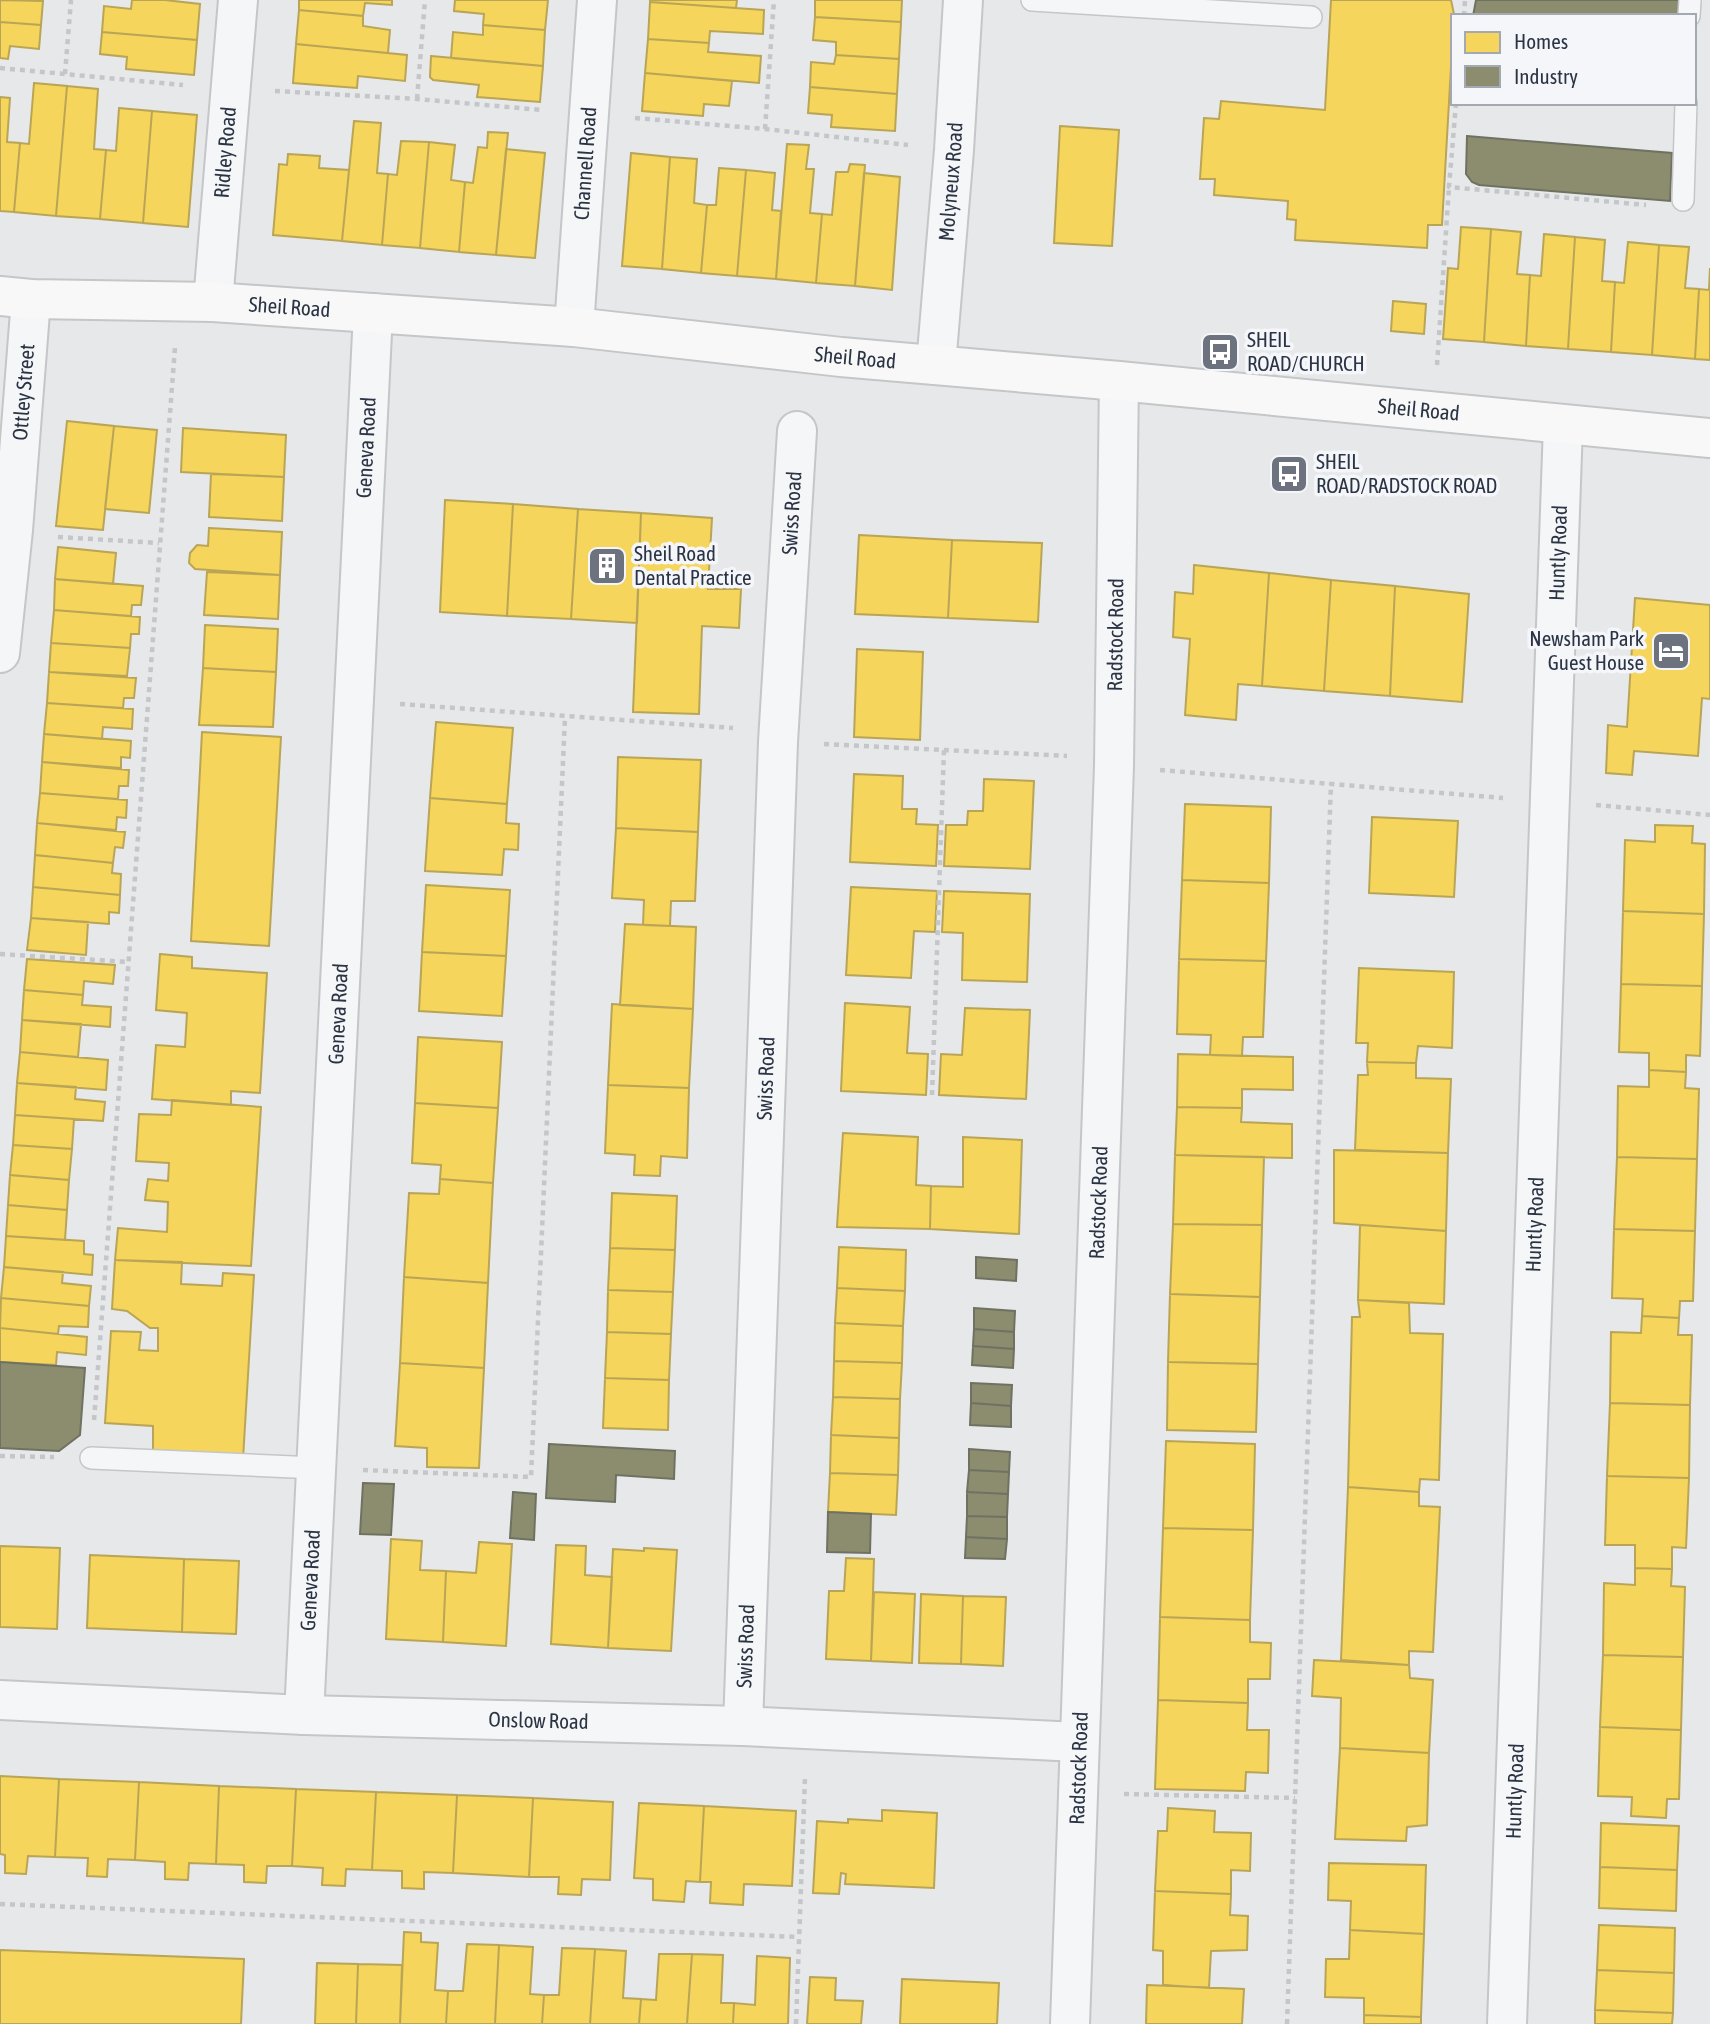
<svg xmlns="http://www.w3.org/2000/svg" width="1710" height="2024" viewBox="0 0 1710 2024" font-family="'Asap Condensed',sans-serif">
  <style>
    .homes { fill: #f6d55c; stroke: #b9a555; stroke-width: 2 }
    .industry { fill: #8c8c6e; stroke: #6f7262; stroke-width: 2 }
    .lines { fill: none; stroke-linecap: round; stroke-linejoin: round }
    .lane-casing { stroke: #c4c6c8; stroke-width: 24 }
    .street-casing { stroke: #c4c6c8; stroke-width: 42 }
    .secondary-casing { stroke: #c4c6c8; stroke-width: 42 }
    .path { stroke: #c5c6ca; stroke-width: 4.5; stroke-dasharray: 5 5; stroke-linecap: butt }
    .lane { stroke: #f5f6f7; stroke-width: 21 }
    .street { stroke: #f5f6f7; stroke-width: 38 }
    .secondary { stroke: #f8f8f8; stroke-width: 38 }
    .labels { text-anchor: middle; stroke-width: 7; stroke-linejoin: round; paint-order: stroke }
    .street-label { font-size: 21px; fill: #2b3445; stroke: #f4f6f9 }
    .poi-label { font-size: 21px; fill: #2b3445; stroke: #f4f6f9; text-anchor: start }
  </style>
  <rect width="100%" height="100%" fill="#e6e8ea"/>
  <path class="homes" d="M0,0L43,1L41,25L0,22Z
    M132,0H165L200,4L197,40L102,32L104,6L131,9Z
    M299,0H392V5L365,3L363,16L299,10Z
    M455,0H548L545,30L483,25L484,14L454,11Z
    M650,0H737L736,8L650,2Z
    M815,0H902L901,22L815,17Z
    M1331,0H1451L1454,14L1442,225H1428L1427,248L1295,240L1296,220L1287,219L1288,201L1214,195L1215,179H1200L1204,118L1219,119L1221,101L1325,110Z
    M650,2L764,10L763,34L710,31L709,43L648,39Z
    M299,10L363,16V26L390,30L388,53L296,44Z
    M815,17L901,22L899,59L836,55V42L813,40Z
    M0,22L41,25L39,49L10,46L8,59L0,58Z
    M483,25L545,30L543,66L451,58L453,32L483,35Z
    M102,32L197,40L194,75L126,69L127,57L100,54Z
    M648,39L709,43L708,52L761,56L759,83L645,73Z
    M296,44L407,55L405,81L358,76L357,88L293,83Z
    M836,55L899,59L897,94L810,87L811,62L834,64Z
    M431,56L543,66L540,102L477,97L479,85L433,80L430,77Z
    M645,73L732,81L729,106L704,104L703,116L642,111Z
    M34,83L67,86L56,216L14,212L20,143L29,144Z
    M67,86L98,89L94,149L106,150L100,219L56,216Z
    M810,87L897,94L895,131L831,127L832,115L808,113Z
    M0,97L10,98L7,142L20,143L14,212L0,211Z
    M119,108L152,111L143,223L100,219L106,150L116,151Z
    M152,111L197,115L188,227L143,223Z
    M354,121L381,123L377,173L388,174L382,245L342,241Z
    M1060,126L1119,130L1112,246L1054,243Z
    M488,132L508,133L496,255L459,252L465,182L473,183L478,147L487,148Z
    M401,141L429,142L420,248L382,245L388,174L397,175Z
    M429,142L455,145L451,180L465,182L459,252L420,248Z
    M787,144L809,145L806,169H814L810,213L822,214L816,283L776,279Z
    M506,149L545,153L535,258L496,255Z
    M631,153L670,157L662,269L622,266Z
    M288,154L320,156L319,168L349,170L342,241L273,235L279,164L287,165Z
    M670,157L697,159L694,203L707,205L701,273L662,269Z
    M850,164L865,165L855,286L816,283L822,214L832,215L836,172H848Z
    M719,168L746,170L737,276L701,273L707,205H716Z
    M746,170L775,173L772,210L781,211L776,279L737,276Z
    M864,173L900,177L892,290L855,286Z
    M1461,227L1491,229L1484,342L1443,339L1448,268L1458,269Z
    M1491,229L1521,232L1517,274L1530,275L1526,346L1484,342Z
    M1544,234L1575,237L1568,349L1526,346L1530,275L1541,276Z
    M1575,237L1605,240L1602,281L1615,282L1611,352L1568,349Z
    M1628,242L1659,245L1652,355L1611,352L1615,282L1624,283Z
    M1659,245L1689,247L1685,288L1699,289L1695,359L1652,355Z
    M1710,268V360L1695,359L1699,289L1709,290Z
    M1393,301L1426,304L1424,334L1391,331Z
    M67,421L114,426L103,530L56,526Z
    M114,426L157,430L149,513L105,509Z
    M183,428L286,435L284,477L181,472Z
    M211,474L284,477L282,521L209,517Z
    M445,500L513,504L507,616L440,612Z
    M513,504L578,509L571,619L507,616Z
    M578,509L641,513L637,623L571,619Z
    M641,513L712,518L708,589H741L739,628L702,626L699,714L633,712Z
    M209,528L282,532L280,575L195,569L189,563L190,553L197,545L208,546Z
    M859,535L952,540L948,618L855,614Z
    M952,540L1042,543L1038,622L948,618Z
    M58,547L116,553L113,584L55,579Z
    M1194,565L1269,573L1262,686L1238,684L1236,720L1185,715L1190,639L1173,637L1175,592L1193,594Z
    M207,572L280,575L278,619L204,615Z
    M1269,573L1331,580L1324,691L1262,686Z
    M55,579L143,586L141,605H132L131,616L54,610Z
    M1331,580L1395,586L1390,696L1324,691Z
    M1395,586L1469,594L1462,702L1390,696Z
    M1635,598L1710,605V699L1702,698L1698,756L1634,751L1632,775L1606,773L1608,725L1627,727Z
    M54,610L140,617L139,634H131L130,648L51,643Z
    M205,625L278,629L276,672L203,668Z
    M51,643L130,648L127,676L49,672Z
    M857,649L923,652L920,740L854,737Z
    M203,668L276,672L273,727L199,725Z
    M49,672L136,678L134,698H124L123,708L47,703Z
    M47,703L133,709L132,729L103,727L102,739L44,734Z
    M436,722L513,728L507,804L430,798Z
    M202,732L281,737L269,946L191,941Z
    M44,734L131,741L130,758L121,757V768L42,762Z
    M618,757L701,760L698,832L616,828Z
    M42,762L129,770L128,786H119L118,799L40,793Z
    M854,774L903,776L902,809H917L916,824L938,825L936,866L850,862Z
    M984,779L1034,781L1030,869L944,866L946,825H967L968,811H983Z
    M40,793L127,800L126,818L117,817L116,830L37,823Z
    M430,798L507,804L506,823L519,824L518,850L504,849L502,875L425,871Z
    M1185,804L1271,807L1269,883L1182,880Z
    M1372,817L1458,821L1454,897L1369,893Z
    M37,823L125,832L123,848L115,847L113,863L35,855Z
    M1655,825L1693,826L1692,843L1705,844L1704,914L1623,911L1625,840L1655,842Z
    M616,828L698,832L695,901H671L670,926L643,925L644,900L612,898Z
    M35,855L113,863L112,873L121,874L120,895L33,887Z
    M1182,880L1269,883L1266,961L1179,959Z
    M426,885L510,890L506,956L422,952Z
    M33,887L120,895L119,913L109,912V924L31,918Z
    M851,887L937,891L935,932L914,931L911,978L846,975Z
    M944,891L1030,894L1027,982L962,980L963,933L942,932Z
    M1623,911L1704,914L1702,986L1621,984Z
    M31,918L88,922L86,955L27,950Z
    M625,924L696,927L693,1009L620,1005Z
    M422,952L506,956L502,1016L419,1011Z
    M160,954L192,957V968L267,973L260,1093L231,1091V1105L152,1099L156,1045L185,1047L187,1013L156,1010Z
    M27,959L115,965L113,984L84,981L83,995L24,990Z
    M1179,959L1266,961L1263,1037H1243L1242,1056L1210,1055L1211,1035L1177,1034Z
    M1359,968L1454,972L1452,1048L1418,1046L1416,1063L1367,1062L1368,1043H1356Z
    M1621,984L1702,986L1700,1056L1686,1055V1072L1649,1070V1053L1619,1052Z
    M24,990L83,995L82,1005L111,1007L110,1027L22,1020Z
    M845,1003L910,1007L907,1053L928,1054L926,1095L841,1091Z
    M612,1004L693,1009L689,1088L608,1085Z
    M965,1008L1030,1010L1026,1099L939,1095L941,1054L962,1055Z
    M22,1020L81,1024L78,1057L20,1052Z
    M418,1037L502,1042L498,1108L415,1103Z
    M20,1052L108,1060L106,1090L17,1083Z
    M1178,1054L1293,1057V1090L1242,1089V1108L1177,1107Z
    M1367,1062L1416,1063V1078L1451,1079L1448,1153L1355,1150L1358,1075H1368Z
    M1649,1070L1686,1072L1685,1088L1699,1089L1697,1159L1617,1157L1618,1086L1649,1087Z
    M17,1083L76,1087L75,1099L105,1102L103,1121L15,1115Z
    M608,1085L689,1088L687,1158L661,1156L660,1176L634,1175L635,1155L605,1153Z
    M172,1100L261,1107L251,1266L115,1260L118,1228L167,1232L168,1202L145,1200L148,1179L168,1181L169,1163L136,1161L139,1114L171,1115Z
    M415,1103L498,1108L493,1183L440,1179L441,1165L412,1163Z
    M1177,1107L1242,1108L1241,1122L1292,1124V1158L1175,1155Z
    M15,1115L74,1119L72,1149L13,1145Z
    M843,1133L918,1137L916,1185L931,1186L930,1229L837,1227Z
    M963,1137L1022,1140L1019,1234L930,1229L931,1186L963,1187Z
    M13,1145L72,1149L69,1180L10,1175Z
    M1334,1150L1448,1153L1446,1231L1334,1223Z
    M1175,1155L1264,1157L1262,1225L1173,1224Z
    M1617,1157L1697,1159L1695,1231L1614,1229Z
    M10,1175L69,1180L67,1210L8,1205Z
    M440,1179L493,1183L488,1283L404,1277L409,1193L439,1194Z
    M612,1193L677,1196L675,1250L610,1248Z
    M8,1205L67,1210L65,1240L6,1236Z
    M1173,1224L1262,1225L1260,1297L1170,1294Z
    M1360,1225L1446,1231L1444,1304L1358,1300Z
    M1614,1229L1695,1231L1693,1301H1680L1679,1318L1642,1316L1643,1299L1612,1298Z
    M6,1236L84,1241V1254L93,1255L92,1275L4,1267Z
    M839,1247L906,1250L905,1291L837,1288Z
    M610,1248L675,1250L673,1292L608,1290Z
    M115,1260L182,1262L181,1284L222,1286L223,1273L254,1275L243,1459L153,1456V1426L105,1423L111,1331L141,1332L139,1350L158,1351V1328H150L127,1311L112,1309Z
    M4,1267L63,1272L62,1283L91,1286L89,1306L1,1298Z
    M404,1277L488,1283L484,1368L400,1363Z
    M837,1288L905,1291L903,1326L835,1323Z
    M608,1290L673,1292L671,1334L607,1332Z
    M1170,1294L1260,1297L1258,1364L1168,1362Z
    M1,1298L89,1306L88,1327L59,1326L58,1334L0,1328Z
    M1358,1300L1409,1303L1410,1333L1443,1334L1439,1480L1420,1479L1419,1492L1348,1487L1352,1317H1360Z
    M1642,1316L1679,1318L1678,1335H1692L1690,1405L1610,1403L1611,1332L1641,1333Z
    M835,1323L903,1326L902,1363L834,1361Z
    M0,1328L87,1337L86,1355L57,1352L56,1365L0,1362Z
    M607,1332L671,1334L669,1380L605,1378Z
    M834,1361L902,1363L900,1399L833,1397Z
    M1168,1362L1258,1364L1256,1432L1167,1430Z
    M400,1363L484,1368L479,1468L427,1467V1448L395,1446Z
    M605,1378L669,1380L668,1430L603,1428Z
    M833,1397L900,1399L899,1438L831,1435Z
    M1610,1403L1690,1405L1689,1478L1607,1476Z
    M831,1435L899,1438L898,1475L830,1473Z
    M1166,1441L1255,1444L1253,1530L1163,1528Z
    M830,1473L898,1475L896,1515L828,1512Z
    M1607,1476L1689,1478L1686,1548L1672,1547V1569L1635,1568V1545H1605Z
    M1348,1487L1419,1492V1506L1440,1507L1433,1652L1409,1651V1665L1341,1660Z
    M1163,1528L1253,1530L1250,1620L1160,1617Z
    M391,1539L422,1541L420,1570L446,1571L443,1642L386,1639Z
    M479,1542L512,1544L506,1646L443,1642L446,1571L476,1573Z
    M556,1545L586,1546L585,1575L612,1577L608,1648L551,1644Z
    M0,1546L60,1548L57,1629L0,1627Z
    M644,1548L677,1550L671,1651L608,1648L613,1549L644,1551Z
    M90,1555L184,1559L182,1632L87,1628Z
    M846,1558L874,1559L871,1661L826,1659L829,1591H844Z
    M184,1559L239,1561L236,1634L182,1632Z
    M1635,1568L1672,1569L1671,1586L1685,1587L1683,1657L1603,1655L1604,1583L1635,1585Z
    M874,1592L915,1594L912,1663L871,1661Z
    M921,1594L963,1596L961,1664L919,1663Z
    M963,1596L1006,1597L1003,1666L961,1664Z
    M1160,1617L1250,1620V1642L1271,1643L1270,1679H1248V1703L1158,1700Z
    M1603,1655L1683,1657L1681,1730L1600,1727Z
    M1314,1660L1409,1665L1410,1678L1433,1680L1429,1753L1340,1748L1341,1698L1312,1696Z
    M1158,1700L1248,1703L1247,1730H1269L1268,1773L1246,1772L1245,1791L1155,1789Z
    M1600,1727L1681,1730L1679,1799H1667L1666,1818L1631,1816L1632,1797L1598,1796Z
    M1340,1748L1429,1753L1427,1825L1407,1827L1406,1841L1335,1839Z
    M0,1776L59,1779L55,1857L28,1856L26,1874L5,1873V1855L0,1854Z
    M59,1779L139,1782L135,1860L108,1859L107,1877L87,1876L88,1858L55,1857Z
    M139,1782L219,1786L216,1864L189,1863L188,1880L165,1879V1862L135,1860Z
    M219,1786L296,1789L292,1866H267L266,1883L244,1882V1865L216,1864Z
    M296,1789L376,1792L372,1870L346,1869L345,1886L322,1885L323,1868L292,1866Z
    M376,1792L457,1795L453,1873L424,1872V1889L402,1888V1871L372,1870Z
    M457,1795L533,1798L529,1877L453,1873Z
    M533,1798L613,1802L610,1880L582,1879L581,1895L558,1894L559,1877H529Z
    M639,1803L704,1806L700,1882L686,1881L684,1902L653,1900V1879L634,1878Z
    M704,1806L796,1811L792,1886L744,1884L743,1905L710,1903L711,1882H700Z
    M1168,1808L1215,1811L1214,1832L1251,1833L1250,1871L1231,1870V1894L1155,1891L1158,1831H1167Z
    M882,1810L937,1813L934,1888L845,1884L846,1874L841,1873L839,1894L813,1893L817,1821L848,1823V1819L882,1821Z
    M1601,1823L1679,1826L1677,1870L1600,1867Z
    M1329,1863L1426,1865L1424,1934L1350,1930L1351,1901L1328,1900Z
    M1600,1867L1677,1870L1676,1911L1599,1908Z
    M1155,1891L1231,1894L1230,1915L1248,1916L1247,1950L1211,1951L1209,1988L1163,1985V1951L1153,1950Z
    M1599,1925L1675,1928L1674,1973L1597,1970Z
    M1350,1930L1424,1934L1421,2017L1364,2015V1998L1325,1997L1326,1959H1349Z
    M404,1932L421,1933V1942L438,1943L435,1990L448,1991L446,2024H400Z
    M467,1944L499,1945L495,2024H446L448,1991H463Z
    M499,1945L533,1947L530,1994L544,1995L542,2024H495Z
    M562,1948L595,1949L590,2024H542L544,1995H559Z
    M595,1949L626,1951L623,1998L641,1999L639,2024H590Z
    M0,1950L244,1959L241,2024H0Z
    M659,1954H692L687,2024H639L641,1999L656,2000Z
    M692,1954L723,1955L721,2003H734L733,2024H687Z
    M757,1956L790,1958L788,2024H733L734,2003L755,2005Z
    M317,1963L358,1964L356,2024H315Z
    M358,1964L402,1965L400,2024H356Z
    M1597,1970L1674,1973L1673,2013L1595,2010Z
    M810,1977L836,1978L835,2000L863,2001L861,2024H807Z
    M902,1979L999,1983L997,2024H900Z
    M1147,1985L1244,1989L1242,2024H1146Z
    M1595,2010L1673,2013L1672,2024H1595Z
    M1364,2015L1421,2017V2024H1364Z"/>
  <path class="industry" d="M1476,0H1681V16H1473Z
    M1467,136L1672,153L1670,201L1479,185L1472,182L1466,174Z
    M976,1257L1017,1260L1016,1281L976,1278Z
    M974,1308L1015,1311L1014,1332L974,1329Z
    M974,1329L1014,1332V1349L973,1346Z
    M973,1346L1014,1349L1013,1368L972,1365Z
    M0,1362L85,1368L80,1435L59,1451L0,1448Z
    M971,1383L1012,1385L1011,1406L971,1403Z
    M971,1403L1011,1406V1427L970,1425Z
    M549,1444L675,1451L674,1479L616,1475L615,1502L546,1498Z
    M969,1449L1010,1452L1009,1472L969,1470Z
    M969,1470L1009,1472L1008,1494L967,1492Z
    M363,1483L394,1484L391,1535L360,1534Z
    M513,1492L536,1494L534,1540L510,1538Z
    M967,1492L1008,1494L1007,1517L967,1516Z
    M828,1512L871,1514L870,1553L827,1552Z
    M967,1516L1007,1517V1539L966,1537Z
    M966,1537L1007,1539L1005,1559L965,1558Z"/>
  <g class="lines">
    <defs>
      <path id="lane" d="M1032,0L1311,17
        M1689,16L1690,0
        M1683,200L1686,103
        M91,1458L316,1468"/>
      <g id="street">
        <path id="s1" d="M213,302L238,0"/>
        <path id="s2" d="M574,327L597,0"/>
        <path id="s3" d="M936,365L954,150L963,0"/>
        <path id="s4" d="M0,653L13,530L31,299"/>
        <path id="s5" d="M0,1700L304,1715L743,1726L1078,1742"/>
        <path id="s6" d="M304,1715L373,313"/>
        <path id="s7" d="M743,1726L778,742L797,431"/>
        <path id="s8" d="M1070,2024L1114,766L1119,381"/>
        <path id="s9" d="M1507,2024L1563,425"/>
      </g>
      <g id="secondary">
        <path id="s10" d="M0,296L31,299L213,302L574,327L841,357L1119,381L1710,438"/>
      </g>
    </defs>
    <use href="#lane" class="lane-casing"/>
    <use href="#street" class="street-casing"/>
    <use href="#secondary" class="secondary-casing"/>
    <path class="path" d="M1464,16L1465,0
      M0,68L183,85
      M65,74L71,0
      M275,91L417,99L542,110
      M417,99L425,0
      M1456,103L1449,187L1646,205
      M635,118L765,129L908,145
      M765,129L774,0
      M1437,365L1449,187
      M58,537L159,543
      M400,704L733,728
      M824,744L1067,756
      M1160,770L1503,798
      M1596,805L1710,815
      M0,954L128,962
      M932,1095L944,749
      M94,1420L175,347
      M0,1456L54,1457
      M363,1470L531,1477L565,717
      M1124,1794L1295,1798
      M0,1904L799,1937
      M796,2024L805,1777
      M1287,2024L1331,783"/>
    <use href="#lane" class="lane"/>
    <use href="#street" class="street"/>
    <use href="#secondary" class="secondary"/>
  </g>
  <defs>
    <symbol id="bus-square" viewBox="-11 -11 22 22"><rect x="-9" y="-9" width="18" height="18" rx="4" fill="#6c737f" stroke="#f4f6f9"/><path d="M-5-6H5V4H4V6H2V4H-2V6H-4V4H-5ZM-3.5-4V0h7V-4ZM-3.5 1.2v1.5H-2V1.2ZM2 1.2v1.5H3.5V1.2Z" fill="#fff"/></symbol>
    <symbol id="building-square" viewBox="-11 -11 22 22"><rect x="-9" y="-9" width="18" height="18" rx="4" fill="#6c737f" stroke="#f4f6f9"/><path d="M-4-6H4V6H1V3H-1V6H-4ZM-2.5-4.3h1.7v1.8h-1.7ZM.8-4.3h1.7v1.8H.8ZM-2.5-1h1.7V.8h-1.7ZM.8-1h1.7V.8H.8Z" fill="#fff"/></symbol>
    <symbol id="hotel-square" viewBox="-11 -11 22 22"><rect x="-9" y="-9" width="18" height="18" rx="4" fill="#6c737f" stroke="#f4f6f9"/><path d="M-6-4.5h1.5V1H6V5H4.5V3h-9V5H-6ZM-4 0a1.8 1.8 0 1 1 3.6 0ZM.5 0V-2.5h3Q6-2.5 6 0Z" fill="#fff"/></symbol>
  </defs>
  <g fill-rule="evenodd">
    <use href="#bus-square" x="1198" y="330" width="44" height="44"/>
    <use href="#bus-square" x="1267" y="452" width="44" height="44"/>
    <use href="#building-square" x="585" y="544" width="44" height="44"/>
    <use href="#hotel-square" x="1649" y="629" width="44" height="44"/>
  </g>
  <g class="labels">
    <g class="street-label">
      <text dy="7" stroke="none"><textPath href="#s1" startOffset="150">Ridley Road</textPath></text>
      <text dy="7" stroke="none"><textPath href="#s2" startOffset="164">Channell Road</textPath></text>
      <text dy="7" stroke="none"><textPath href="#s3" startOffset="184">Molyneux Road</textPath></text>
      <text dy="7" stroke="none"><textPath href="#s10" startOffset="290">Sheil Road</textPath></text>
      <text dy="7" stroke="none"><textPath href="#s10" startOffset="858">Sheil Road</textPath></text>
      <text dy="7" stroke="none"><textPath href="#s4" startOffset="262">Ottley Street</textPath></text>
      <text dy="7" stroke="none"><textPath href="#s10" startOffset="1424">Sheil Road</textPath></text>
      <text dy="7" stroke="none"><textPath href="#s6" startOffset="1269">Geneva Road</textPath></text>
      <text dy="7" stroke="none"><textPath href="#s7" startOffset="1214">Swiss Road</textPath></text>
      <text dy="7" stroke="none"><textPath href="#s9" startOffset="1472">Huntly Road</textPath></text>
      <text dy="7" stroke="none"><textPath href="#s8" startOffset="1390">Radstock Road</textPath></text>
      <text dy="7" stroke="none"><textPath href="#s6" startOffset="702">Geneva Road</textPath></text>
      <text dy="7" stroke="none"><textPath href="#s7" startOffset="648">Swiss Road</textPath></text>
      <text dy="7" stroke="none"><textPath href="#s8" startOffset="822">Radstock Road</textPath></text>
      <text dy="7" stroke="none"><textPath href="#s9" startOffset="800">Huntly Road</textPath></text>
      <text dy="7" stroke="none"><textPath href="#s6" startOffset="135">Geneva Road</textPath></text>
      <text dy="7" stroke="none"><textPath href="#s7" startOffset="80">Swiss Road</textPath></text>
      <text dy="7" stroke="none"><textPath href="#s5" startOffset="539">Onslow Road</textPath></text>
      <text dy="7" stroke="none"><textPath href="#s8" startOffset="256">Radstock Road</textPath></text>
      <text dy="7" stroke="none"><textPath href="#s9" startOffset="233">Huntly Road</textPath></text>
    </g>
    <g class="poi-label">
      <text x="1247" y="347">SHEIL<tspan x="1247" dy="24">ROAD/CHURCH</tspan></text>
      <text x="1316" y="469">SHEIL<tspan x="1316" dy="24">ROAD/RADSTOCK ROAD</tspan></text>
      <text x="634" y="561">Sheil Road<tspan x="634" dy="24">Dental Practice</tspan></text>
      <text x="1644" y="646" text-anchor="end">Newsham Park<tspan x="1644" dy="24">Guest House</tspan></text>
    </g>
  </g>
  <rect x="1451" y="14" width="245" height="91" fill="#f4f6f9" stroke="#a4a8b1" stroke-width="2"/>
  <rect x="1465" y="32" width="35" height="21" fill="#f6d55c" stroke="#a4a8b1" stroke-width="2"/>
  <text x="1514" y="49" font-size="21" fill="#2b3445">Homes</text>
  <rect x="1465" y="66" width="35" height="21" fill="#8c8c6e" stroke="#a4a8b1" stroke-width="2"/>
  <text x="1514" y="84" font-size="21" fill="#2b3445">Industry</text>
</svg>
